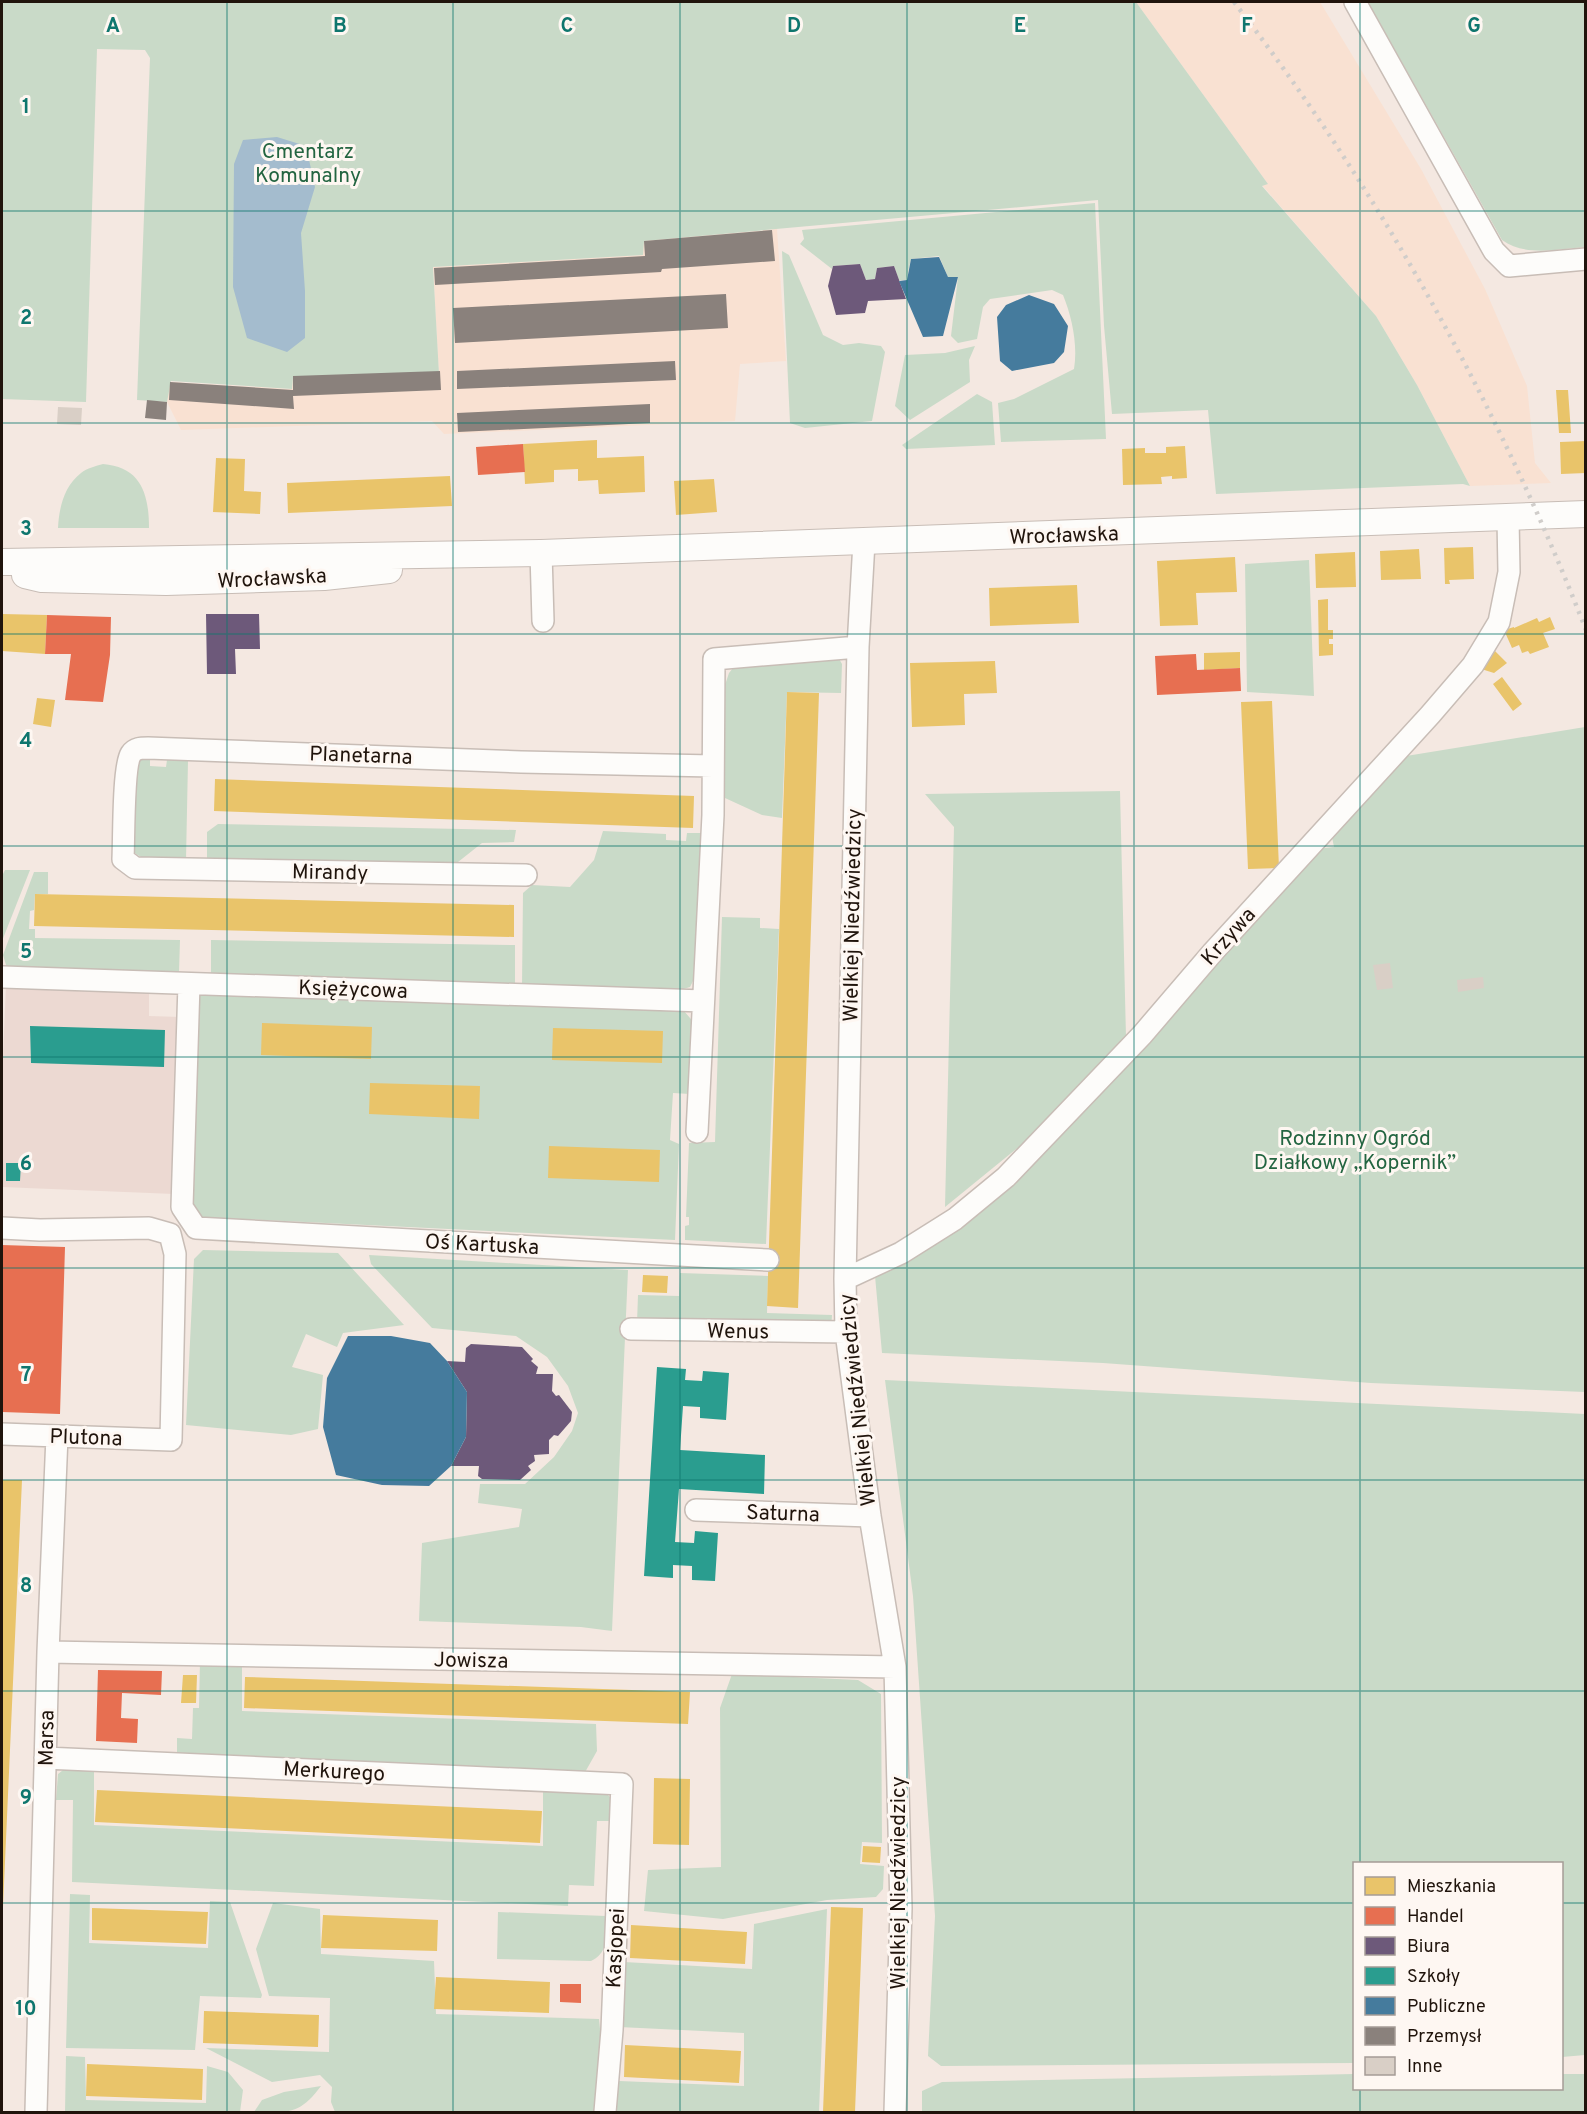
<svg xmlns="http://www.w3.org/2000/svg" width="1587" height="2114" viewBox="0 0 1587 2114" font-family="Overpass,sans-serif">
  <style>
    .built { fill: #f9e1d2 }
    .education { fill: #ecd9d2 }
    .green { fill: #c9dac8 }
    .water { fill: #a4bcce }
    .homes { fill: #e9c46a }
    .shops { fill: #e76f51 }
    .offices { fill: #6d597a }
    .schools { fill: #2a9d8f }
    .public { fill: #457b9d }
    .industry { fill: #8a817c }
    .building { fill: #d9cfc6 }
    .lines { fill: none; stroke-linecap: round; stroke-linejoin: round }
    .minor-casing { stroke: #c8bdb6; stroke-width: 24 }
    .major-casing { stroke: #c8bdb6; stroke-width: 28 }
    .minor { stroke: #fdfcfa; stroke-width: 21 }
    .major { stroke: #fdfcfa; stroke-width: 26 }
    .rail { stroke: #d0cdca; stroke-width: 4.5; stroke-dasharray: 3 6; stroke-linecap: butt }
    .grid { fill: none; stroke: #0f766e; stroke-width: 1.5; stroke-opacity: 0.55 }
    .labels { text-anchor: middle; stroke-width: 6; stroke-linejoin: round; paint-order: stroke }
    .park-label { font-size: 21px; fill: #236541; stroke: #fef7f2 }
    .street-label { font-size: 21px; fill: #20140c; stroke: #fef7f2 }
    .grid-label { font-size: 20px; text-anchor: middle; font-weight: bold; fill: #0f766e; stroke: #fef7f2; stroke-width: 6; stroke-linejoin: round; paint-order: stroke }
  </style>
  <rect width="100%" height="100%" fill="#f4e8e1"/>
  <path class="built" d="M1136,2H1320L1421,169L1485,289L1527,386L1535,463L1551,483L1470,486L1417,385L1376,316L1262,185L1268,184Z
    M777,229L786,361L740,364L735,421L444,434L432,421L181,430L167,402L170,382L291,389L292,378L439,374L433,267L643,255V241Z"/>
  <path class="education" d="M6,984L149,990V1016L181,1017L174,1194L2,1187V1081Z"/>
  <path class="green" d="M2,2H1136L1268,184L1262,186L1376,316L1417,385L1470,486L1463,484L1216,494L1208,410L1112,414L1104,326L1098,200L644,241L643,255L433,267L439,374L293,378L292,389L171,381L167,402L137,400L150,58L145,50L97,49L86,402L2,399Z
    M1368,2H1585V247C1558,249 1525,257 1502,240Z
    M1095,203L1106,439L1001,442L998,403L1014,399L1074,369C1078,345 1072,317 1063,295L1052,290L990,299L983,307L977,339L958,343L951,336L958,277H948L939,256L911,259L906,280H899L894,266L877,268L875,279L866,280L860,264L833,266L832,269L800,244L804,239L802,230Z
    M782,251L789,255L823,335L843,345L859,343L881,346L885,352L872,421L805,428L790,423Z
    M975,346L969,360L970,382L910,420L895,406L905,355L945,353Z
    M977,394L992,402L995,445L906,449L902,445Z
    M103,464C141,467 149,494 149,528H58C59,508 64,486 81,473C87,468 96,466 103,464Z
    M1309,560L1314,696L1247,692L1245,564Z
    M838,657L842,664L841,693L787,692L782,818L762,815L725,798V685L729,673L737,663Z
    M1585,727V1392L1371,1383L1103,1363L882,1353L875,1276L972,1213L1317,849L1334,847L1331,832L1400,757Z
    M144,758H150V766L166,767L167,760L188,761L186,860C166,860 143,865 130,848L136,761Z
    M1120,791L1126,1037L1042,1128L945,1207L954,827L925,794Z
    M218,824L516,830L514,842L482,843L453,866L207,860V832Z
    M603,831L666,834V840L686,841L687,833H704L696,975L690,987L673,992L522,986L523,893L532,885L570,887L594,860Z
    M5,870H30L2,941V876Z
    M34,872H48V894H35L34,910L30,911L29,929H35V938L180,940L179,972H12L6,965L3,955Z
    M722,917L760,918V928L779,929L766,1244L685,1240V1226L689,1225V1217H686L689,1143L715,1142Z
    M211,940L515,945V990L211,978Z
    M198,994L684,1011L696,1025L690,1094L673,1093L670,1140L679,1144L675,1240L200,1217L190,1207Z
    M203,1250L338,1253L404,1325L343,1333L337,1347L306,1334L292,1367L323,1375L318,1429L291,1435L186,1425L194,1259Z
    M369,1255L628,1270L612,1631L581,1627L419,1621L422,1543L519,1527L522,1509L478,1503L480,1484H525L554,1457L572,1431L578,1413L568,1386L547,1357L516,1336L432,1328L371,1264Z
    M680,1273L768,1276L767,1313L832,1315L831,1330L637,1323L638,1295L679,1296Z
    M885,1380L1585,1414V2055L1562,2057V1864H1354V2063L941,2066L928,2056L935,1916L913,1596Z
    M200,1661L242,1662V1711L596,1724L597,1751L584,1774L177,1755V1738L192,1739L193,1708H199Z
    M732,1674L858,1680L881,1694L882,1843L862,1842L860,1864L884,1866L883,1889L876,1897L827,1900L723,1919L644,1911L648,1870L721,1867L720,1708Z
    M67,1767H94V1825L543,1846V1787L605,1792L612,1799L614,1821H597L594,1886L569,1885L568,1906L72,1882L73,1800H56L58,1774Z
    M70,1894L90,1895L89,1943L208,1948L210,1901L230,1902L262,1995L261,1998L200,1996L195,2050L66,2048Z
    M273,1903L320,1909L321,1954L434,1961L436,2014L599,2019L601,2038L597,2112H335L331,2102L332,2087L320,2075L272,2082L206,2048L329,2052L330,1998L269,1996L256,1949Z
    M827,1909L819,2112H616L619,2081L744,2086V2033L619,2027L624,1962L752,1969L754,1924Z
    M498,1912L606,1916C606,1934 610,1952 591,1961L497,1959Z
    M66,2056L85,2057L86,2100L206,2103L207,2066L228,2072L243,2090L240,2112H65Z
    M1354,2074V2088H1562V2074H1585V2112H922V2091L942,2082Z
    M321,2086C300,2114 290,2113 254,2112L262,2100L284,2092Z"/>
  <path class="water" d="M277,137L306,146L315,187L301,233L305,291V338L287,352L247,338L233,287L234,164L243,140Z"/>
  <path class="homes" d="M1556,390H1568L1571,433H1559Z
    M597,440V458L644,456L645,492L599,494L598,480L578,481V469L554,470V482L525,484L523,444Z
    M1586,441V473L1561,474L1560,442Z
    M1185,446L1187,478L1172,479V476L1161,477L1162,484L1123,485L1122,449L1145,448V453H1166V447Z
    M216,458L245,459L244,491L261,492L260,514L213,512Z
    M450,476L452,506L288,513L287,483Z
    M714,479L717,512L676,515L674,481Z
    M1473,547L1474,579L1449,580L1450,584H1445L1444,548Z
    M1419,549L1421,579L1381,580L1380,551Z
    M1355,552L1356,587L1316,588L1315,554Z
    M1235,557L1237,592L1196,593L1198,625L1160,626L1157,561Z
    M1077,585L1079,623L990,626L989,588Z
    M1328,599V630H1333V639H1329V644H1333V655L1319,656L1318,600Z
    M2,614L47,615L45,654L2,651Z
    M1550,617L1555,629L1543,633L1549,647L1530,654L1528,651L1522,653L1519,645L1512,648L1504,630L1514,627V628L1537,618L1539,622Z
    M1494,650L1507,663L1494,673L1478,668Z
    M1240,652V668L1204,670V653Z
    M995,661L997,693L964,694L965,725L912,727L910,663Z
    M1502,677L1522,704L1513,711L1493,684Z
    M787,692L819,693L798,1308L767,1306Z
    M37,698L55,700L51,727L33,724Z
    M1272,701L1279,868L1248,869L1241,702Z
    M215,779L694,796L693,828L214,811Z
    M35,894L514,905V937L34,926Z
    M262,1023L372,1027L371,1059L261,1055Z
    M553,1028L663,1031L662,1063L552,1060Z
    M370,1083L480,1086L479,1119L369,1114Z
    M549,1146L660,1150L659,1182L548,1178Z
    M643,1275L668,1276L667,1293L642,1292Z
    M2,1480H22L3,1907H2Z
    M183,1675H197L196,1703H181Z
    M245,1677L690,1692L688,1724L244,1708Z
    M654,1778L690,1779L689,1845L653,1844Z
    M97,1790L542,1811L540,1843L95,1822Z
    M863,1846L881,1847L880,1863L862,1862Z
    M831,1907L863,1908L855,2112H823Z
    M92,1908L208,1912L206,1944L92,1940Z
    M323,1915L438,1920L437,1951L321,1948Z
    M631,1925L747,1932L745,1964L630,1958Z
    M436,1977L550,1982L549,2013L434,2009Z
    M204,2011L319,2015L318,2047L203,2043Z
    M625,2045L741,2051L739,2083L624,2077Z
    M87,2064L203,2069L202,2100L86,2096Z"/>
  <path class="shops" d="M523,444L525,472L478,475L476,447Z
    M47,615L111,617L110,655L103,702L65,700L71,654H45Z
    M1196,654L1197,670L1240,668L1241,691L1157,695L1155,656Z
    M2,1245L65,1247L60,1414L2,1412Z
    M98,1670L162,1671L161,1695L122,1693L121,1718L138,1719L137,1743L96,1741Z
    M560,1984H581V2003L560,2002Z"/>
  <path class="offices" d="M860,264L866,280L875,279L877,268L894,266L906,299L868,301L865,313L836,315L828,286L833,266Z
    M206,614H259L260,649H235L236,674H207Z
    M471,1344L522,1347L533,1359L531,1361L538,1367L536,1374H553L552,1391L556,1396L559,1395L572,1412L571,1421L558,1436L554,1435L549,1440V1454L534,1455L535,1461L528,1466L531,1470L520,1480L482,1479L478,1476L479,1466H451L466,1437L467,1392L447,1361L465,1362L466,1348Z"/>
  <path class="schools" d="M30,1026L165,1030L164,1067L31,1063Z
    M6,1163H21L20,1181H6Z
    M657,1367L686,1369L685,1380L702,1381L703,1371L729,1373L726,1420L700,1418V1407L683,1406L680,1450L765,1455L764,1494L679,1489L675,1542L694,1543L695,1531L718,1533L715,1581L692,1580V1566L673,1565V1578L644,1576Z"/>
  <path class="public" d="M939,257L948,277H958L943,336L923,337L899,281L907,280L911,259Z
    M1029,295L1054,304L1068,326L1064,352L1054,363L1012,371L1000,361L997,317L1006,305Z
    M348,1336H391L430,1343L447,1361L467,1392L466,1437L451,1466L429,1486L382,1485L336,1475L323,1427L327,1378Z"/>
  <path class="industry" d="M772,230L775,261L662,269L661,272L435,285L434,268L645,256L644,241Z
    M726,294L728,328L455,343L453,308Z
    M675,361L676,380L457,389V371Z
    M440,371L441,390L293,396L294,409L169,400L170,382L293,390V376Z
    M147,400L167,402L166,420L145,418Z
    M650,404V423L458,432L457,413Z"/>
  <path class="building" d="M58,407L82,408L81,425L57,424Z
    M1390,963L1393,988L1377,990L1373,965Z
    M1483,977L1484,988L1458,992L1457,980Z"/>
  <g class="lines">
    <defs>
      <path id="minor" d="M1355,2L1494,251L1509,266L1586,259
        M864,542L858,647L845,1279L846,1332L870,1516L895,1667L901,1908L895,2112
        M541,553L543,621
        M526,875L135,868L123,859C124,840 123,766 131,754C135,748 141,748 148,748L521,762L713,766
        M3,977L703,1001
        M189,984L182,1207L196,1228L768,1260
        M697,1132L713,815L714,659L858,647
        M2,1228L40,1230L149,1228L170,1234L175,1254L171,1440L2,1434
        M845,1279L901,1253L955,1219L1006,1177L1142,1035L1213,952L1430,715L1473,665L1499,622L1509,572L1508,518
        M631,1329L846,1332
        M696,1510L870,1516
        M48,1652L895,1667
        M45,1758L622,1784L612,2030L605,2112
        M36,2112L48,1652L57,1436"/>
      <path id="major" d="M2,562L541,553L1586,514
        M25,575L42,579L166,582L324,577L389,570"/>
    </defs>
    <use href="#minor" class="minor-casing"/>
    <use href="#major" class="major-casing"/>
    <use href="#minor" class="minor"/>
    <use href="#major" class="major"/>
    <path class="rail" d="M1234,2C1381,193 1498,405 1586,630"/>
  </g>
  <path class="grid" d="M227,2V2112M453,2V2112M680,2V2112M907,2V2112M1134,2V2112M1360,2V1864M2,211H1586M2,423H1586M2,634H1586M2,846H1586M2,1057H1586M2,1268H1586M2,1480H1586M2,1691H1586M2,1903H1354M1562,1903H1586M1360,2088V2112"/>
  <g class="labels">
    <g class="park-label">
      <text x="308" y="158">Cmentarz<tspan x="308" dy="24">Komunalny</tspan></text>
      <text x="1355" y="1145">Rodzinny Ogród<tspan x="1355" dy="24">Działkowy „Kopernik”</tspan></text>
    </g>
    <g class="street-label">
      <text transform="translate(1064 535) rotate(-2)" y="7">Wrocławska</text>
      <text transform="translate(272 578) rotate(-3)" y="7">Wrocławska</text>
      <text transform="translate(361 755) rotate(2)" y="7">Planetarna</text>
      <text transform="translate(330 872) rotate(1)" y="7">Mirandy</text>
      <text transform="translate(852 915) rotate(-89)" y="7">Wielkiej Niedźwiedzicy</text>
      <text transform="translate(1228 936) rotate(-48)" y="7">Krzywa</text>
      <text transform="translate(353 989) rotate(2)" y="7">Księżycowa</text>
      <text transform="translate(482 1244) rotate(3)" y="7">Oś Kartuska</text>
      <text transform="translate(738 1331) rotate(1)" y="7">Wenus</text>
      <text transform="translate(857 1400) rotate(-96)" y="7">Wielkiej Niedźwiedzicy</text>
      <text transform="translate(86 1437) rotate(2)" y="7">Plutona</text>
      <text transform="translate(783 1513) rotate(2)" y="7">Saturna</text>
      <text transform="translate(471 1660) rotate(1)" y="7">Jowisza</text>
      <text transform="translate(46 1738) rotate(-89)" y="7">Marsa</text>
      <text transform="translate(334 1771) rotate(3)" y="7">Merkurego</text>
      <text transform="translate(898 1883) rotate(-90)" y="7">Wielkiej Niedźwiedzicy</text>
      <text transform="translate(615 1948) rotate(-87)" y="7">Kasjopei</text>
    </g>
  </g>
  <g class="grid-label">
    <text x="113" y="32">A</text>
    <text x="340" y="32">B</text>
    <text x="567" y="32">C</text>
    <text x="794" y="32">D</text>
    <text x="1020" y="32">E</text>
    <text x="1247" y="32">F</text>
    <text x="1474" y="32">G</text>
    <text x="26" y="113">1</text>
    <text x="26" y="324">2</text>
    <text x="26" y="535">3</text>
    <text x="26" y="747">4</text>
    <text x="26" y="958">5</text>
    <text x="26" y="1170">6</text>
    <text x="26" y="1381">7</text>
    <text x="26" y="1592">8</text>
    <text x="26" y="1804">9</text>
    <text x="26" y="2015">10</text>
  </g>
  <rect width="1587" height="2114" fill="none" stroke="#20140c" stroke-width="6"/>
  <rect x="1353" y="1862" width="210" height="228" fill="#fef7f2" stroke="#a59c96" stroke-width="1.5"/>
  <rect x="1365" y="1877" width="30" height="18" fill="#e9c46a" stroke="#a59c96" stroke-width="1.5"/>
  <text x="1407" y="1892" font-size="18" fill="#20140c">Mieszkania</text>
  <rect x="1365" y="1907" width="30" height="18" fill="#e76f51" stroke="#a59c96" stroke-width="1.5"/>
  <text x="1407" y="1922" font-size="18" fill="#20140c">Handel</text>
  <rect x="1365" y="1937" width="30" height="18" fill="#6d597a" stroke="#a59c96" stroke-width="1.5"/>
  <text x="1407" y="1952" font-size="18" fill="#20140c">Biura</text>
  <rect x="1365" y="1967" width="30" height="18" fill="#2a9d8f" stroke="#a59c96" stroke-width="1.5"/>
  <text x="1407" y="1982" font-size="18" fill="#20140c">Szkoły</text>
  <rect x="1365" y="1997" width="30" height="18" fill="#457b9d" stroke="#a59c96" stroke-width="1.5"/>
  <text x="1407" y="2012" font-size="18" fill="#20140c">Publiczne</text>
  <rect x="1365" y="2027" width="30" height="18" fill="#8a817c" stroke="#a59c96" stroke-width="1.5"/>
  <text x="1407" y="2042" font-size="18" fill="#20140c">Przemysł</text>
  <rect x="1365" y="2057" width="30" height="18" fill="#d9cfc6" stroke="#a59c96" stroke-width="1.5"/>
  <text x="1407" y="2072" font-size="18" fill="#20140c">Inne</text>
</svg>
